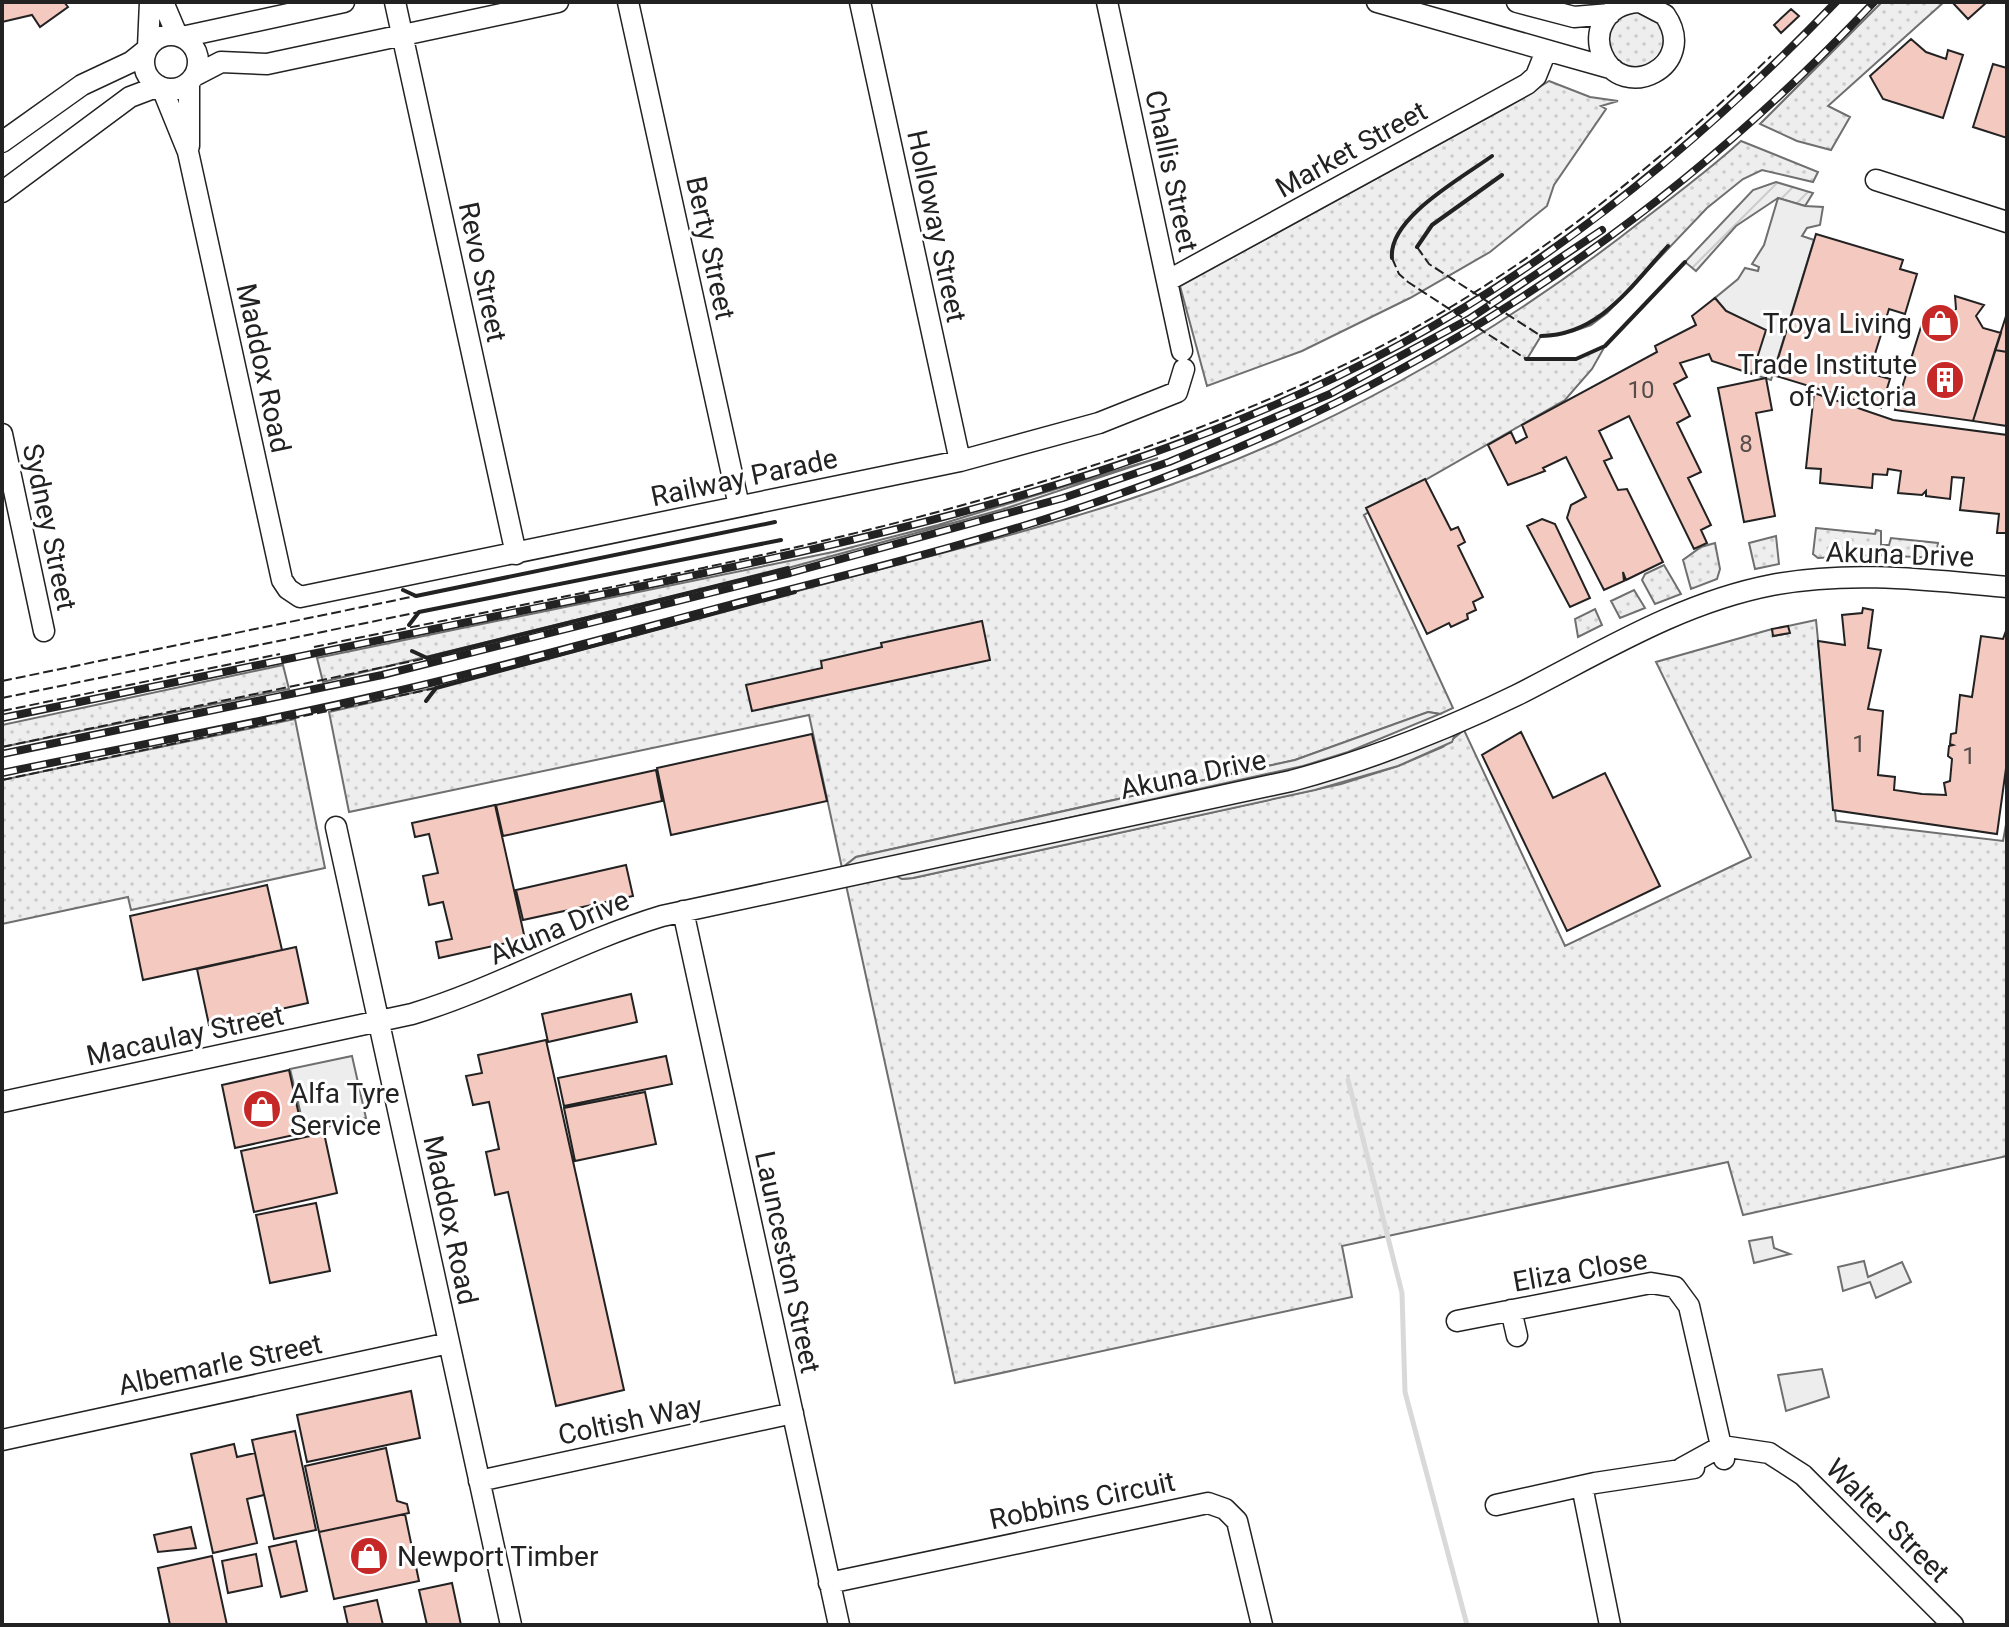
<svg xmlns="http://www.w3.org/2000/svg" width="2009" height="1627" viewBox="0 0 2009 1627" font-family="Roboto,sans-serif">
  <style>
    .grass { fill: url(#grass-dots); stroke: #6f6f6f; stroke-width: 2 }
    .garden { fill: url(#garden-furrows); stroke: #6f6f6f; stroke-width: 2 }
    .parking { fill: #ededed; stroke: #6f6f6f; stroke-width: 2 }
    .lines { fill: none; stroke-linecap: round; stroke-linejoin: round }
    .stream { stroke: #d9d9d9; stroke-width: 5 }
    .building { fill: #f3c9c0; stroke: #222; stroke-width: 2 }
    .minor-casing { stroke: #222; stroke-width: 23 }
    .minor { stroke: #fff; stroke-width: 20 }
    .rail-casing { stroke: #222; stroke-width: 8 }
    .rail { stroke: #fff; stroke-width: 5; stroke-dasharray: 15; stroke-linecap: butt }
    .fence { stroke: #222; stroke-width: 2; stroke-dasharray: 10 4; stroke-linecap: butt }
    .wall { stroke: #222; stroke-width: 4 }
    .labels { text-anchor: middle; stroke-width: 6; stroke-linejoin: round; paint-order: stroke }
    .number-label { font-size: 24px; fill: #564c4a }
    .street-label { font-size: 28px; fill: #222; stroke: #fff }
    .poi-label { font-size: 28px; fill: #222; stroke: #fff; text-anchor: end }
  </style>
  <defs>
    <pattern id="grass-dots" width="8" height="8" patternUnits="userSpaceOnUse" patternTransform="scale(2)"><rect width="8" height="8" fill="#eee"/><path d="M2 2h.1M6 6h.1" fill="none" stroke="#ccc" stroke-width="1.8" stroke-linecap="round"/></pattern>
    <pattern id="garden-furrows" width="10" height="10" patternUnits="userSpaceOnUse" patternTransform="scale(2)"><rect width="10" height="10" fill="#eee"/><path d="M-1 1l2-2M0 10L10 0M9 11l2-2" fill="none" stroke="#ccc"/></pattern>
  </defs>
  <rect width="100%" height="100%" fill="#fff"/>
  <path class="grass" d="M1882,2H1944L1828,106L1850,117L1831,150L1797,141L1760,124Z
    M1608 39a28 28 0 1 1 56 0a28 28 0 1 1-56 0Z
    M1549,81L1590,97L1618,101L1601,106L1606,109L1554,185L1547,206L1490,252L1410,298L1302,351L1207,386L1180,286L1511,105Z
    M1741,141L1818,172L1813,182L1762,170L1743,179L1707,208L1607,313L1591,325L1571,332L1541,336L1527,359H1576L1605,346L1592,369L1565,400L1364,515L1453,708L1440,714L1428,712L1295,760L856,857L842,868L809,715L349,812L329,712C485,678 639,634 794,592C906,562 1020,535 1130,499C1318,437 1489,341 1644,219C1677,194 1710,169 1741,141Z
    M1158,458L1004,509L788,568L323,682L317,658L833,552L938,525Z
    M1816,528L1875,534L1876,530L1881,531V545H1889L1891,538L1938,543L1936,558L1875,555L1818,558L1813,554Z
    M1776,536L1779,564L1755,569L1749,543Z
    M1715,543L1720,569L1717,579L1691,589L1683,560L1701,547Z
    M1664,565L1681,594L1655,604L1642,580L1645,574Z
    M1634,590L1645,608L1620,618L1611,601Z
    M1595,609L1602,625L1578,637L1575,619Z
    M1816,620L1836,821L2003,841L2007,819V1156L1743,1215L1728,1162L1342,1246L1352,1297L955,1383L846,885L893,874L902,879L913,878L1341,784L1398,766L1443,747L1464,730L1565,946L1751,857L1656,662L1772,629L1774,636L1789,633L1788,626Z
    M283,665L289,689L2,747V725Z
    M295,719L325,868L131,910L128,897L2,924V780Z"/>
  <path class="garden" d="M1776,182L1813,193L1805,206L1778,198L1736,226L1696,271L1685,262L1753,190Z"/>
  <path class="parking" d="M1778,198L1805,206L1823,207L1820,225L1807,228L1802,236L1814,240L1771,380L1752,374L1746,321L1726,311L1715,298L1738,279L1745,268L1758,271L1759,267L1752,264L1764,245Z
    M1428,712L1440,714L1348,752L1303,766L842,868L856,857L1295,760Z
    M1455,734L1452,742L1398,766L1315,790L913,878L902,879L893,874L1301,785L1377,765Z
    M352,1056L366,1118L305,1132L290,1069Z
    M1772,1237L1774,1248L1790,1254L1754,1263L1749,1241Z
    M1864,1261L1868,1277L1902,1262L1911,1282L1876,1298L1870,1282L1843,1291L1838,1267Z
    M1822,1369L1829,1397L1786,1411L1778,1375Z"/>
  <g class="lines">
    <path class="stream" d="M1348,1080L1402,1293L1405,1392L1467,1625"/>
  </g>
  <path class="building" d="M2,2H64L68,7L40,27L32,15L2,22Z
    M1952,2H1987L1968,19Z
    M1791,9L1799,16L1781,33L1774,25Z
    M1911,39L1926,52L1946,59L1948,50L1963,55L1943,118L1883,99L1870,76Z
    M1993,64L2007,68V138L1973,127Z
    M1816,234L1903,260L1900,269L1917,274L1905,314L1889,309L1869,373L1890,379L1881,408L1773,375Z
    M1955,296L1984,305L1976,316L1983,328L2001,333L1973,421L1895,410L1926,311L1944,316L1956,309Z
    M1715,298L1726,311L1766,330L1752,374L1712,361L1709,354L1680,363L1687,377L1674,384L1690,416L1677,423L1701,472L1688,478L1711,525L1701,530L1707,543L1694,549L1629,416L1599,431L1612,458L1604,461L1618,490L1627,489L1663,562L1626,580L1623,572L1624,581L1604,590L1567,518L1571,505L1586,497L1566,457L1543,468L1545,471L1508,485L1488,445L1511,432L1516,443L1527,437L1522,425L1657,352L1655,346L1696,325L1692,316Z
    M2007,313V352L1995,350Z
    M1995,350L2007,352V426L1973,421Z
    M1766,378L1772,410L1756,413L1775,516L1744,522L1718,388Z
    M1814,393L1893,420L2007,435V533H1997L1999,514L1960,510L1964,478L1952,477L1950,499L1926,496V491L1922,495L1898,493L1901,471L1888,469L1887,475L1873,474L1872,488L1820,483L1821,469L1806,468Z
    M1425,479L1451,530L1458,527L1465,542L1458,546L1483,597L1473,602L1476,610L1467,614L1468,619L1451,627L1449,623L1427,634L1366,508Z
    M1542,519L1555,524L1590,598L1570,607L1527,526Z
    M1863,608L1873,610L1868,648L1881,650L1868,709L1883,711L1878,775L1895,777L1894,790L1922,794L1946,795L1944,783L1950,781L1952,759L1948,756L1949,746L1953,745L1950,744L1951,734L1956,733L1960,695L1972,697L1981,636L2003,639L2007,628V761L1997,834L1833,810L1818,641L1845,645L1842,615L1862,613Z
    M982,621L990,660L752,711L746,685L822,668L821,661L882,647L881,643Z
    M1788,626L1790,633L1773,636L1772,629Z
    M1521,732L1553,798L1605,773L1660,886L1567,931L1482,755Z
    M812,734L827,801L671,835L657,768Z
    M656,770L662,801L503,836L496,805Z
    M495,805L525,939L439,958L436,942L452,939L443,902L429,905L423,876L438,873L429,834L415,837L412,823Z
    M626,865L633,896L523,920L516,890Z
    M267,885L282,950L143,980L130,916Z
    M296,947L308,1003L209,1025L197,969Z
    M631,994L637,1022L548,1042L542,1014Z
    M546,1040L624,1390L556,1406L508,1192L495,1195L486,1152L499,1149L489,1102L473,1105L466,1076L482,1073L478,1055Z
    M666,1056L672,1084L564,1106L558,1078Z
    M289,1070L303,1133L235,1148L222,1085Z
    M645,1092L656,1144L575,1161L564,1108Z
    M324,1133L337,1193L254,1212L241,1151Z
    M316,1203L330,1271L270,1283L256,1215Z
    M411,1391L420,1438L307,1462L297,1415Z
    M295,1431L316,1530L274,1539L252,1440Z
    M234,1444L237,1457L255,1453L264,1495L247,1499L257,1543L213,1553L191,1454Z
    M386,1448L397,1501L407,1504L409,1513L319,1532L305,1466Z
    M405,1514L419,1581L334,1599L319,1532Z
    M191,1527L196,1548L158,1552L154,1535Z
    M296,1541L307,1591L281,1597L269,1547Z
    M256,1554L262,1586L228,1593L222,1561Z
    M212,1556L227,1625H170L158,1568Z
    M452,1583L461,1625H427L419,1590Z
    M377,1600L383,1625H348L344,1607Z"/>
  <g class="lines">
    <defs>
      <path id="minor" d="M163,2L177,35
        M395,2L516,554
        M628,2L739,506
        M860,2L960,461
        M1107,2L1182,351
        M1377,2L1613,69
        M1517,2L1574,17L1610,14
        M1638,2C1623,3 1610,9 1603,23C1598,32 1598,44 1602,54C1622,104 1700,66 1665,15L1640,2
        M144 62a27 27 0 1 1 54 0a27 27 0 1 1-54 0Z
        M182,37L344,2
        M148,47L150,2
        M194,76L221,62L267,64L558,2
        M162,88L188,152L282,580L288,589L300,597L960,461L1099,423L1177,392L1184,369
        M2,142L82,85L131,62L146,50
        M189,146V82
        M1876,180L2007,222
        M2,192L130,97L159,86
        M1167,281L1527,84L1536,76L1546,51
        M2,434L44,631
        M336,827L511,1625
        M683,911L839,1625
        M2,1102L412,1014C498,988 576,942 662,916L1291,781C1369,760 1443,731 1517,695C1600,653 1679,603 1772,585C1851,570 1928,580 2007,587
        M1511,1310L1517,1336
        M1457,1321L1651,1283L1675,1287L1689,1306L1724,1459
        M2,1440L449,1343
        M1682,1468L1722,1446L1769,1453L1803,1475L1953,1625
        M479,1481L793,1413
        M1582,1486L1610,1625
        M1496,1505L1595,1483L1694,1468
        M829,1583L1208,1503L1225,1509L1237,1521L1262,1625"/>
    </defs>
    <use href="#minor" class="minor-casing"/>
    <use href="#minor" class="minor"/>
    <defs>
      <path id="rail" d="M2,718C200,677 397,636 595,596C871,539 1151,479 1401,344C1565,255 1707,136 1836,2
        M2,754L382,675L790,573L1063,498L1169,462L1330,394L1469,319L1602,230
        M2,773C131,746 260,723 388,693C502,667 616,635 729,605C856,572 984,542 1108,498C1407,394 1657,232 1874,2"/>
    </defs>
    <use href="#rail" class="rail-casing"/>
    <use href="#rail" class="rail"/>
    <path class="fence" d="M1417,247L1429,264L1541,336
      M1392,258L1399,274L1408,282L1526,359
      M314,647C663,574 1027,520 1350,362C1507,285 1645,177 1771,56
      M2,681L416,596
      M2,698L419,612
      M2,711L280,654
      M2,747L427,658
      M2,780L436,688"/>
    <path class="wall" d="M1417,247L1432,225L1502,175
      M1392,258C1388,218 1462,178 1492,156
      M1541,336C1600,335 1631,286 1668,246
      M1526,359H1576L1605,346L1685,262
      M403,590L416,596L775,522
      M409,625L419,612L781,540
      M412,651L427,658L788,568
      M426,701L436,688L795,592"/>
  </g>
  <defs>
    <symbol id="shop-disc" viewBox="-11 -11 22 22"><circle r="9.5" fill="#c62828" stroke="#fff"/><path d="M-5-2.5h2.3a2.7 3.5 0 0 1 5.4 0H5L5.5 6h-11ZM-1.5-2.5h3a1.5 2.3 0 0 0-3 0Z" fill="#fff"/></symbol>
    <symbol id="building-disc" viewBox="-11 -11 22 22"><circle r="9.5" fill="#c62828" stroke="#fff"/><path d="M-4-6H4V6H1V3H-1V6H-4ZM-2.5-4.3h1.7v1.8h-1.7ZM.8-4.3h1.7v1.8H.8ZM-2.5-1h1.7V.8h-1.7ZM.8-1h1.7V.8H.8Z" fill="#fff"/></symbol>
  </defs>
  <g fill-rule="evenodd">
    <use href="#shop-disc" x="1918" y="301" width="44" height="44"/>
    <use href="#building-disc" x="1923" y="358" width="44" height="44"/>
    <use href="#shop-disc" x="240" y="1087" width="44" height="44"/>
    <use href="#shop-disc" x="347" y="1534" width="44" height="44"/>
  </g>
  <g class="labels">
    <g class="number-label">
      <text x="1641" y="398">10</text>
      <text x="1746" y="452">8</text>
      <text x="1859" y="752">1</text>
      <text x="1969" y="764">1</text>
    </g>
    <g class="street-label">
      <text transform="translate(1351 149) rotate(-29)" y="10">Market Street</text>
      <text transform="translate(1172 171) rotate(78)" y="10">Challis Street</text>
      <text transform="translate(937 226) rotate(78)" y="10">Holloway Street</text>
      <text transform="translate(711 248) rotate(78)" y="10">Berty Street</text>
      <text transform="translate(483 272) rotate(78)" y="10">Revo Street</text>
      <text transform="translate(264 368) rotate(78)" y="10">Maddox Road</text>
      <text transform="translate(744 477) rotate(-12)" y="10">Railway Parade</text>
      <text transform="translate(50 527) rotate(78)" y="10">Sydney Street</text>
      <text transform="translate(1900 554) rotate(2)" y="10">Akuna Drive</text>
      <text transform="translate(1193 774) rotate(-12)" y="10">Akuna Drive</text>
      <text transform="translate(559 927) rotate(-23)" y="10">Akuna Drive</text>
      <text transform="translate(185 1035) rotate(-12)" y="10">Macaulay Street</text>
      <text transform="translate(451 1220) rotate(78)" y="10">Maddox Road</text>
      <text transform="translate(788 1262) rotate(78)" y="10">Launceston Street</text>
      <text transform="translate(1580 1270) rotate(-10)" y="10">Eliza Close</text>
      <text transform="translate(220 1364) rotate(-12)" y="10">Albemarle Street</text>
      <text transform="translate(630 1420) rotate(-12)" y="10">Coltish Way</text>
      <text transform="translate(1082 1500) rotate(-12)" y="10">Robbins Circuit</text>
      <text transform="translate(1888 1520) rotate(45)" y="10">Walter Street</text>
    </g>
    <g class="poi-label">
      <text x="1912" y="333">Troya Living</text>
      <text x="1917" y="374">Trade Institute<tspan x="1917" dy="32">of Victoria</tspan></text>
      <text x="290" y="1103" text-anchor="start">Alfa Tyre<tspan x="290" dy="32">Service</tspan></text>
      <text x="397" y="1566" text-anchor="start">Newport Timber</text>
    </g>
  </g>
  <rect width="2009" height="1627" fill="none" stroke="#222222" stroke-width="8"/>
</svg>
